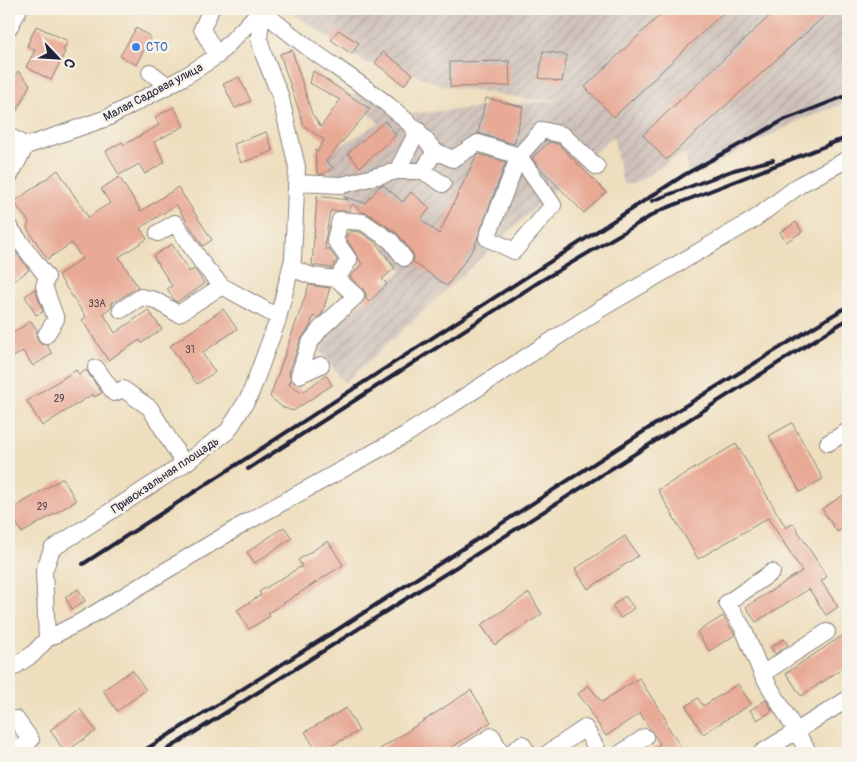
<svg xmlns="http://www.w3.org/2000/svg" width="857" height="762" viewBox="0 0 857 762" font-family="Pangolin,sans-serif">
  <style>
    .industrial { fill: url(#industrial-furrows) }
    .building { fill: #e8a995 }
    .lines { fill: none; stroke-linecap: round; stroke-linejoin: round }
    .minor-casing { stroke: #88807c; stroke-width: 18 }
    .minor { stroke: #fff; stroke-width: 16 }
    .rail { stroke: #22223b; stroke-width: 4 }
    .shop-dot { fill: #3f7fe0; stroke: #f7f3e8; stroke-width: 2 }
    .labels { text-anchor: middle; stroke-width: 5; stroke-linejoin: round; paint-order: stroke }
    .number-label { font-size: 10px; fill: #544452 }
    .shop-label { font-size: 12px; fill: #366cbe; stroke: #f7f3e8; text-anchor: start }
    .street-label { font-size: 12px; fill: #22223b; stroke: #f7f3e8 }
  </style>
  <defs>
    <pattern id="industrial-furrows" width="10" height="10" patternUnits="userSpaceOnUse" patternTransform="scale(1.25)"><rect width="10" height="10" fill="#cec1ba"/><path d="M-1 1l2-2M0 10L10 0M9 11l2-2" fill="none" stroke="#b1a6a1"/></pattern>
  </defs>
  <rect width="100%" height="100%" fill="#f7f3e8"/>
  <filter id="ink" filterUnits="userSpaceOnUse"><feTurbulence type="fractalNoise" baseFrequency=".02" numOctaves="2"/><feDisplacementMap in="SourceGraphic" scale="10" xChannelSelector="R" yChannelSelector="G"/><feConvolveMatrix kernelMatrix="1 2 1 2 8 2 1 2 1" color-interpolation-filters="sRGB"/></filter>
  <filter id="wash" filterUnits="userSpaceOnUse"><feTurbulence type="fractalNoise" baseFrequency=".0096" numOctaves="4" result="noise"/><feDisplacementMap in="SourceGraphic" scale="20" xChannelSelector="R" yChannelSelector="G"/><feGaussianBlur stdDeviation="1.12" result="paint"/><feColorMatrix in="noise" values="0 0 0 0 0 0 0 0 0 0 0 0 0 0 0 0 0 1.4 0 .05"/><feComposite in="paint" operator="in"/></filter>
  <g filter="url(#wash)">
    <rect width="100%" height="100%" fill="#eedebd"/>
    <path class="industrial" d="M287,9H848V102L798,121L687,178L686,154L675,157L646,177L633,184H623L613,136L345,383L313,342L402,271L342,185L319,159L379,123L352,97L363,87L399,115L560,100L530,99L450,87L441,85L413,74L404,85L375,63L367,64Z"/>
    <g id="blocks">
      <path class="building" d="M666,9H727L614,117L585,87Z
        M777,9H832L666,160L643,135Z
        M36,26L68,41L63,50L65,52L51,80L26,67L35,50L27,46Z
        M136,28L151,37L136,65L120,56Z
        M338,30L359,43L352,54L331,40Z
        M292,50L312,114L321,127L340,100L310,83L313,71L370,109L326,161L333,167L324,174H319L317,172L315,149L317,152L324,140L304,126L280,54Z
        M543,51L567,55L562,82L539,78Z
        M383,52L413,74L404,85L375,63Z
        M509,61L510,86L450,87V62Z
        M18,71L30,84L17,111L9,107V83L12,84Z
        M239,77L251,101L235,108L223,84Z
        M486,98L523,107L514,144L478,133Z
        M174,107L184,126L154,142L165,162L145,174L139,164L119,175L106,151L122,142L124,145L159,125L155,117Z
        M385,121L396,135L360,167L348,153Z
        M266,132L273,151L241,163L234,144Z
        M549,142L558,144L606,192L584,213L539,167L532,158Z
        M479,154L506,162L474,248L447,286L413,262L414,257L412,252L397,233L369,214L362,212L353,204L349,208L351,211H330L325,241L326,250L328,248L337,260L332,268L312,265L317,196L348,200L344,197L365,203L380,186L383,185L403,202L411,192L430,208L421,219L439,234L476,156Z
        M58,170L88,217L110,203L101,189L119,177L141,211L178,187L212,240L203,246L176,205L140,228L147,239L119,257L138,287L112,303V307L103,313L115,333L148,310L162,329L142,343L140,340L108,360L82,320L86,317L58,275L82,259L72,243L47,259L27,228L29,222L14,202Z
        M796,222L802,232L786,242L780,232Z
        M351,231L360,232L376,243L395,268L382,279L387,284L369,302L366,299V294L363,289L350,277L362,264L346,238L347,234Z
        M9,243L29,270L9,284Z
        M172,244L189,272L194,269L205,284L177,302L174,300L167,288L172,286L153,256Z
        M309,285L330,288L322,314L317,318L313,316L310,326L300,341L289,372L291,380L289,385L303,392L326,375L332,385L293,411L282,407L270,397Z
        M35,289L43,312L36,315L25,296Z
        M223,309L237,329L202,353L215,372L197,384L170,346Z
        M31,321L37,330L36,335L37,340L41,344L47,345L52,354L33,366L23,351L9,360V336Z
        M76,370L79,375L86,370L102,393L94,397L93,394L42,426L27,401Z
        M792,423L823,479L800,492L769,436Z
        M736,444L786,528L793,523L827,577L821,581L838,607L826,615L809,589L756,622L746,607L802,571L768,518L698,559L658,490Z
        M63,478L76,501L22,533L9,511Z
        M848,492V525L837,532L822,509Z
        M284,527L292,538L255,563L247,552Z
        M625,536L638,556L588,589L575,569Z
        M328,541L343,565L268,613L270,616L249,629L237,610L261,595L259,592L302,566L298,560Z
        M78,589L85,601L72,609L65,597Z
        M529,593L542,614L495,645L481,625Z
        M625,596L634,608L621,618L612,606Z
        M723,616L735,635L709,651L697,632Z
        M848,632V665L801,696L786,673Z
        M784,639L788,645L775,654L771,647Z
        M132,670L146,690L117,711L103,690Z
        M639,678L667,721L665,722L685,753H646L660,744L640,713L606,736L589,711L591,710L578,694L588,685L602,702Z
        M738,684L751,704L703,734L686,706L698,698L703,706Z
        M471,690L491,722L443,753H374Z
        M766,700L772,711L757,720L750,710Z
        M346,708L359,731L318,753L305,732Z
        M80,709L96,731L65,752L50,730Z"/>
    </g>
  </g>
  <g filter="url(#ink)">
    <use href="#blocks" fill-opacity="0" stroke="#88807c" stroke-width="1"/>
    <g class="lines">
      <defs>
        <path id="minor" d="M211,9L202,29L217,56
          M262,11C278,24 294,37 310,49C356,82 398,106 435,151L423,171H397L342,185L296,183
          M9,28L19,9
          M150,72L168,86
          M9,136L26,146L107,118L184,77L217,56L262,9
          M435,151L453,159L478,143L519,156L542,130L563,135L597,167
          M519,156L553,205L514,251L487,238Z
          M397,171L418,130
          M423,171L443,184
          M9,177L26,146
          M9,227L47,277L44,286L56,319L46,335
          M158,233L175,223L205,267L222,286
          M291,268L312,276L337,279L349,260L335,240L340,220L363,222L391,241L404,258
          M121,310L141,297L155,300L178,314L222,286L278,317
          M321,365L299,375L309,344L321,328L356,296L337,279
          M96,368L114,393L123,389L150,408L184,464
          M828,443L848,431
          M47,639L82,621L247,522L405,435L602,308L753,220L801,184L848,159
          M9,670L33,654L47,639L44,571L52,549L184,464L228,431L250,395L277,322L293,259L297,167L280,95L264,56L259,38L262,11
          M762,674L743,628L727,603L772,572
          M9,748L12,753L31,740L16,719
          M465,753L492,736L501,753
          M511,753L522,744L528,753
          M548,753L585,728L599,753
          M621,753L645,737
          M761,753L848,699
          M809,753L762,674L827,632"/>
      </defs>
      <use href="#minor" class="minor-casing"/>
      <use href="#minor" class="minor"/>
      <path class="rail" d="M828,144L848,138
        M652,201L734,170L773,160
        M248,469L539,282L661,210L833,143
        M83,564L684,175L784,120L848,95
        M140,753L340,628L649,428L848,306
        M162,753L848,319"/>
    </g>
  </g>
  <circle class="shop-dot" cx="136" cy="47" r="5"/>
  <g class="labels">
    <g class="number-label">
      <text x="97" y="307">33А</text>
      <text x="190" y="353">31</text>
      <text x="59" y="402">29</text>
      <text x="42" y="510">29</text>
    </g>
    <g class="shop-label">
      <text x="146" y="51">СТО</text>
    </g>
    <g class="street-label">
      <text transform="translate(153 92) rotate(-28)" y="4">Малая Садовая улица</text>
      <text transform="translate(165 475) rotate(-34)" y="4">Привокзальная площадь</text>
    </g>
  </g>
  <rect width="857" height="762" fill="none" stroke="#f7f3e8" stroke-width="30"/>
  <g transform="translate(58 58) rotate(115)" stroke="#f7f3e8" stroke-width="4" paint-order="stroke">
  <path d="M0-4L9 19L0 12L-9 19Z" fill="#22223b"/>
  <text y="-8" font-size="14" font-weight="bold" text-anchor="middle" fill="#22223b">С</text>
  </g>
</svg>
